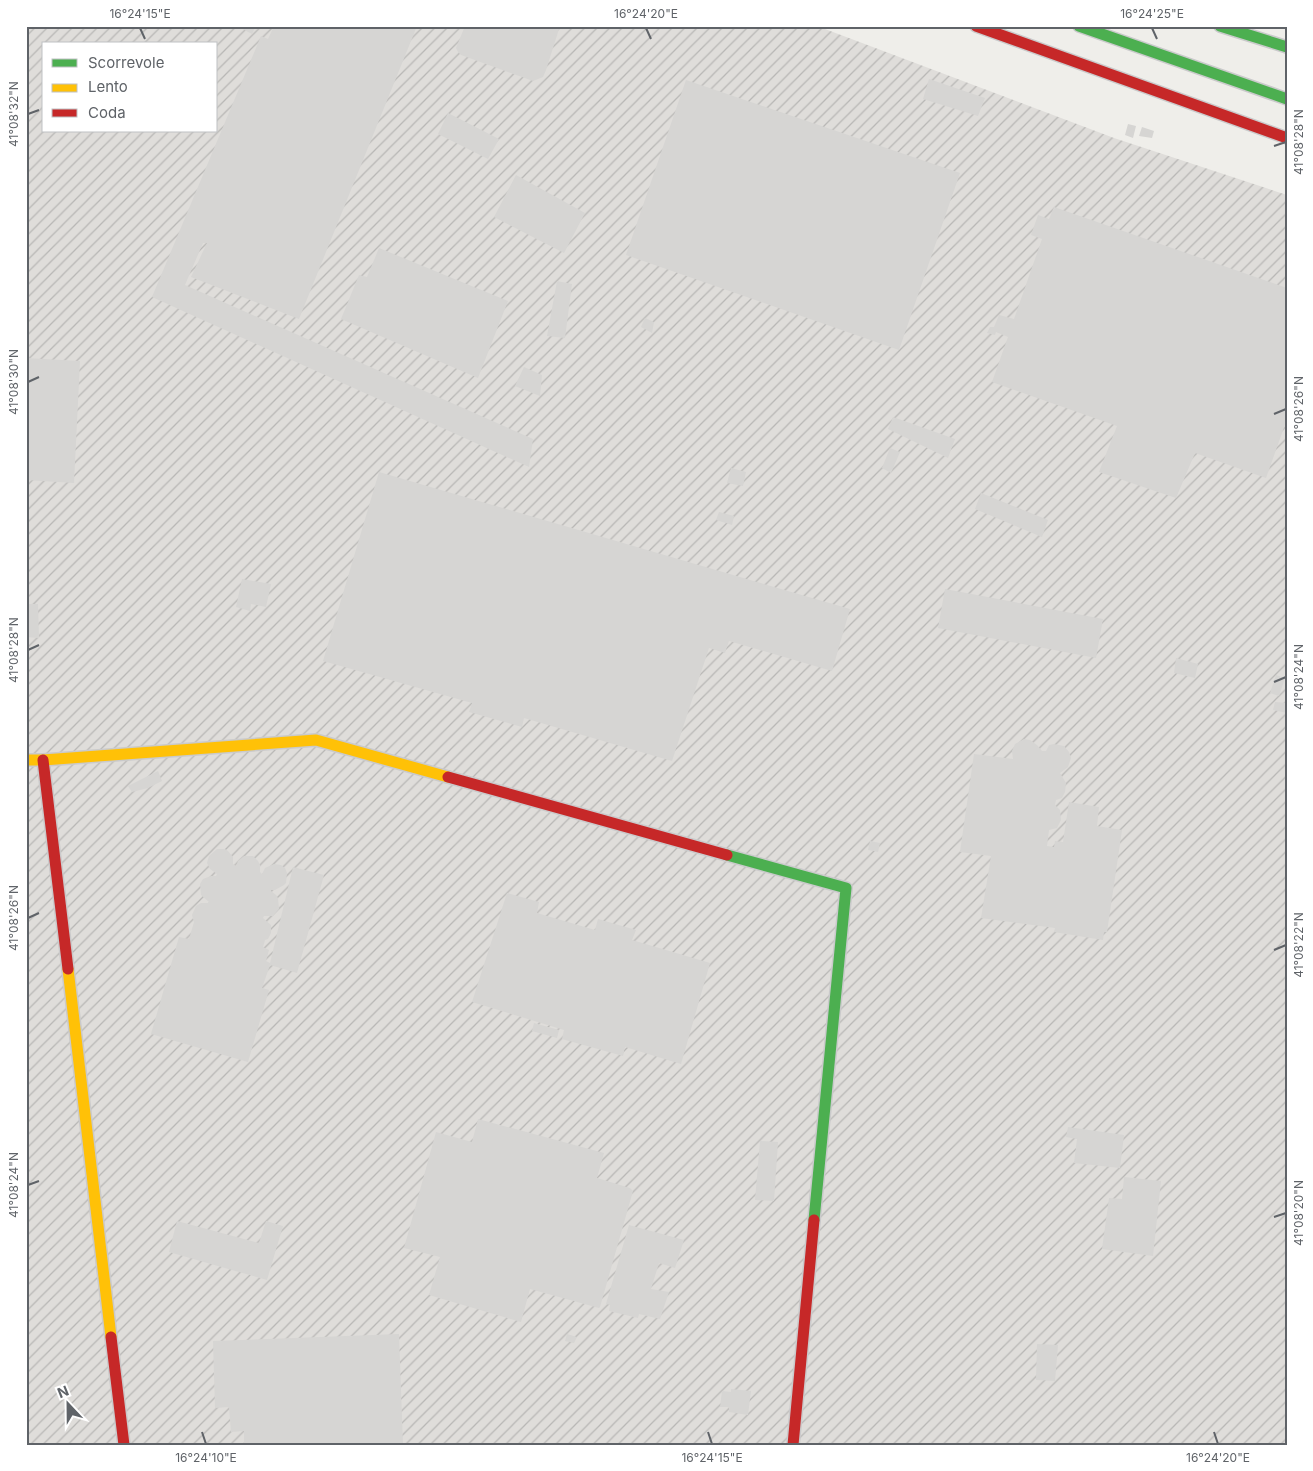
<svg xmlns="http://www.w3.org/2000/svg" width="1313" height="1471" viewBox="0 0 1313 1471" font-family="Inter,sans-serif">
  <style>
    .industrial { fill: url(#industrial-furrows); fill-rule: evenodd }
    .building { fill: #d6d5d3 }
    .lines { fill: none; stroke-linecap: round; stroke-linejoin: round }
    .fast-casing { stroke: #cacacb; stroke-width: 14 }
    .slow-casing { stroke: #cacacb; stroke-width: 14 }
    .jam-casing { stroke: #cacacb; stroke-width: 14 }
    .fast { stroke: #4caf50; stroke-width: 11 }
    .slow { stroke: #ffc107; stroke-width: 11 }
    .jam { stroke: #c62828; stroke-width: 11 }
    .ticks { fill: none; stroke: #5f6368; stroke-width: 2 }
    .neatline { fill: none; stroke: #5f6368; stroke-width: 2 }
    .ticks-label { font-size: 12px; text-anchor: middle; fill: #5f6368 }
  </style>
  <defs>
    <pattern id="industrial-furrows" width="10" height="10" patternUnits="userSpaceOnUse" patternTransform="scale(1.25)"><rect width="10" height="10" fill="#dfddda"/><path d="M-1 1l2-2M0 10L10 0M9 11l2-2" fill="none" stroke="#b8b7b5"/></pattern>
  </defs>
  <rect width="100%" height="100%" fill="#efeeea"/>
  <path class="industrial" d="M26,26H817L1114,138L1287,195V1445H26ZM44,44H216V131H44Z"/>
  <path class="building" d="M237,26H256L252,34Z
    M274,26H417L299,319L191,277L207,243H203L185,285L533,439L529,467L152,297L261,36L268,39Z
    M465,26H560L546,70L543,77L533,81L461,55L458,52L456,48Z
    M929,79L985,98L978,116L923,99Z
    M686,80L960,173L899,350L626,255Z
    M448,113L499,139L488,159L438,134Z
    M1128,124L1136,126L1133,138L1125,135Z
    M1142,127L1154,131L1152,138L1139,136Z
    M516,175L585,213L564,253L494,217Z
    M1054,207L1287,288V419L1266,478L1195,453L1176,498L1099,472L1117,426L992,382L1008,337L996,332L995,335L987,333L990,327H994L999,315L1014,319L1042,239L1031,235L1038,215L1049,219Z
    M379,248L508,301L478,378L341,319L359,275L367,277Z
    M557,281L572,284L565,338L547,336Z
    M645,318L654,322L652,333L641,327Z
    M26,358L80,361L74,483L26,480Z
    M524,367L542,375L540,396L515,386Z
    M893,417L955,439L948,458L888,429Z
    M890,448L900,452L891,473L882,468Z
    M731,468L746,472L743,486L727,483Z
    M379,472L850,609L832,671L729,641L725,653L709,648L672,761L524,718L522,727L469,712L472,703L323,661Z
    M981,493L1048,520L1042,537L975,509Z
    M719,512L734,516L732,525L716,520Z
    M242,579L271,584L266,607L251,604L250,611L236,607Z
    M945,589L1103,619L1096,658L938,628Z
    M26,604H38L39,638L26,637Z
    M1176,658L1198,664L1195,678L1174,673Z
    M1276,675L1285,678L1279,696L1270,693Z
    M1275,702L1287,703V713L1273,710Z
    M1024,739L1030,740L1037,745L1042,751H1046L1049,745L1054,744L1064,746L1069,752L1071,758L1068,767L1060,773L1066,783L1065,792L1062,798L1056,800L1055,805L1060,810L1061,820L1057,828L1049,830L1047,846L1054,847L1055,841L1063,842L1069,802L1099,807L1097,826L1122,830L1107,932H1104L1103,940L1054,932L1055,928L981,918L991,856L960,852L974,754L1013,759L1012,751L1015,744Z
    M158,771L162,781L148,788L132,792L128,786Z
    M870,841L880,843L878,852L868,850Z
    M217,849H225L228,851L233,857V864L236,866L238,861L244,856H253L258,861L260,865V872L262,874L265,868L274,864L281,865L285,868L287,873L286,883L284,885L275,890H271V891L276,895L278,898L279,909L273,916H264L263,918L271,925V933L268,939L265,940L263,947L269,950L266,961L270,963L293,867L324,875L297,973L270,965L262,988L269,990L248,1062L151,1034L179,937L189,939L194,922L192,915L196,906L201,903H208L209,902L201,895L200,884L203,879L211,876H216L217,874L210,869L207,863L209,856Z
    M507,893L539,902L537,913L595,930L598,919L636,930L632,940L710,963L681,1064L625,1047L623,1056L562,1039L564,1030L472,1002Z
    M534,1023L559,1030L557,1038L532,1031Z
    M478,1119L604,1153L597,1178L630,1188L633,1191L600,1307L599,1308L530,1289L521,1322L429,1295L440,1257L404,1248L436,1132L472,1142Z
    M1068,1127L1124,1135L1120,1168L1074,1163L1077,1139L1066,1137Z
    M760,1141L778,1142L774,1201L755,1200Z
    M1124,1177L1161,1181L1153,1256L1102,1249L1109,1198L1122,1199Z
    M177,1221L259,1243L266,1221L283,1226L267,1280L169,1252Z
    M629,1225L684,1240L675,1268L659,1263L651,1289L669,1292L660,1319L639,1314L638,1318L609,1311L610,1305L606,1304Z
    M399,1334L403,1445H244V1431L231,1432L229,1407L215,1408L213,1341Z
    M567,1334L577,1337L574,1343L565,1341Z
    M1037,1344L1058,1345L1055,1381L1036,1380Z
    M731,1389L751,1391L748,1415L729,1412V1407H720L722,1391L731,1392Z"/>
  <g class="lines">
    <defs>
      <path id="fast" d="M1079,26L1287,99
        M1220,26L1287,47
        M727,855L846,888L814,1220"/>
      <path id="slow" d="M26,760H43L316,740L448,777
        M68,969L111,1337"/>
      <path id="jam" d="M976,26L1287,138
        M43,760L68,969
        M448,777L727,855
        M111,1337L124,1445
        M793,1445L814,1220"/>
    </defs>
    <use href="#fast" class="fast-casing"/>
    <use href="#slow" class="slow-casing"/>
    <use href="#jam" class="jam-casing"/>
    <use href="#fast" class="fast"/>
    <use href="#slow" class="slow"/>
    <use href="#jam" class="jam"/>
  </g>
  <path class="ticks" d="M140,28L145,39M646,28L651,39M1152,28L1157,39M28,114L39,110M1274,146L1286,142M28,382L39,377M1274,414L1286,409M28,650L39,645M1274,682L1286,677M28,918L39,913M1274,950L1286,945M28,1185L39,1181M1274,1217L1286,1213M202,1432L206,1444M708,1432L712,1444M1214,1432L1218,1444"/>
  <rect width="1313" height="1471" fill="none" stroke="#ffffff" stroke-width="55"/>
  <rect x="42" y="42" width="175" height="90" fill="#ffffff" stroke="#bfc1c3"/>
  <rect x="52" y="59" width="25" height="8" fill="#4caf50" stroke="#bfc1c3"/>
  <text x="88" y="68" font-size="15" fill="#5f6368">Scorrevole</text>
  <rect x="52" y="84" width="25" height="8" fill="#ffc107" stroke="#bfc1c3"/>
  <text x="88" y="92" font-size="15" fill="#5f6368">Lento</text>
  <rect x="52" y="109" width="25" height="8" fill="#c62828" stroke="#bfc1c3"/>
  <text x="88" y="118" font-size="15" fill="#5f6368">Coda</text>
  <g transform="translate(68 1404) rotate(338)" stroke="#ffffff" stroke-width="4" paint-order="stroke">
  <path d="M0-4L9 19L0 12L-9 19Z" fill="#5f6368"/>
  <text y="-8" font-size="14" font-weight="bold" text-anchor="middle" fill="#5f6368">N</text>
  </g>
  <rect x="28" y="28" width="1258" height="1416" class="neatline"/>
  <g class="ticks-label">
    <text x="140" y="18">16°24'15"E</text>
    <text x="646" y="18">16°24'20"E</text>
    <text x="1152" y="18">16°24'25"E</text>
    <text transform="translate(14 114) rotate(-90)" y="4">41°08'32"N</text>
    <text transform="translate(1299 142) rotate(-90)" y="4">41°08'28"N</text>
    <text transform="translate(14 382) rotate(-90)" y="4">41°08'30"N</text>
    <text transform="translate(1299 409) rotate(-90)" y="4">41°08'26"N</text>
    <text transform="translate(14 650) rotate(-90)" y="4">41°08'28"N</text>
    <text transform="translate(1299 677) rotate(-90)" y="4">41°08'24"N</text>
    <text transform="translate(14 918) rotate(-90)" y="4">41°08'26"N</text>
    <text transform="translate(1299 945) rotate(-90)" y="4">41°08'22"N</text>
    <text transform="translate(14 1185) rotate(-90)" y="4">41°08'24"N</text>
    <text transform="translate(1299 1213) rotate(-90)" y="4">41°08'20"N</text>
    <text x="206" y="1462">16°24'10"E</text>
    <text x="712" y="1462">16°24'15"E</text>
    <text x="1218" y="1462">16°24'20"E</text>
  </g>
</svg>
